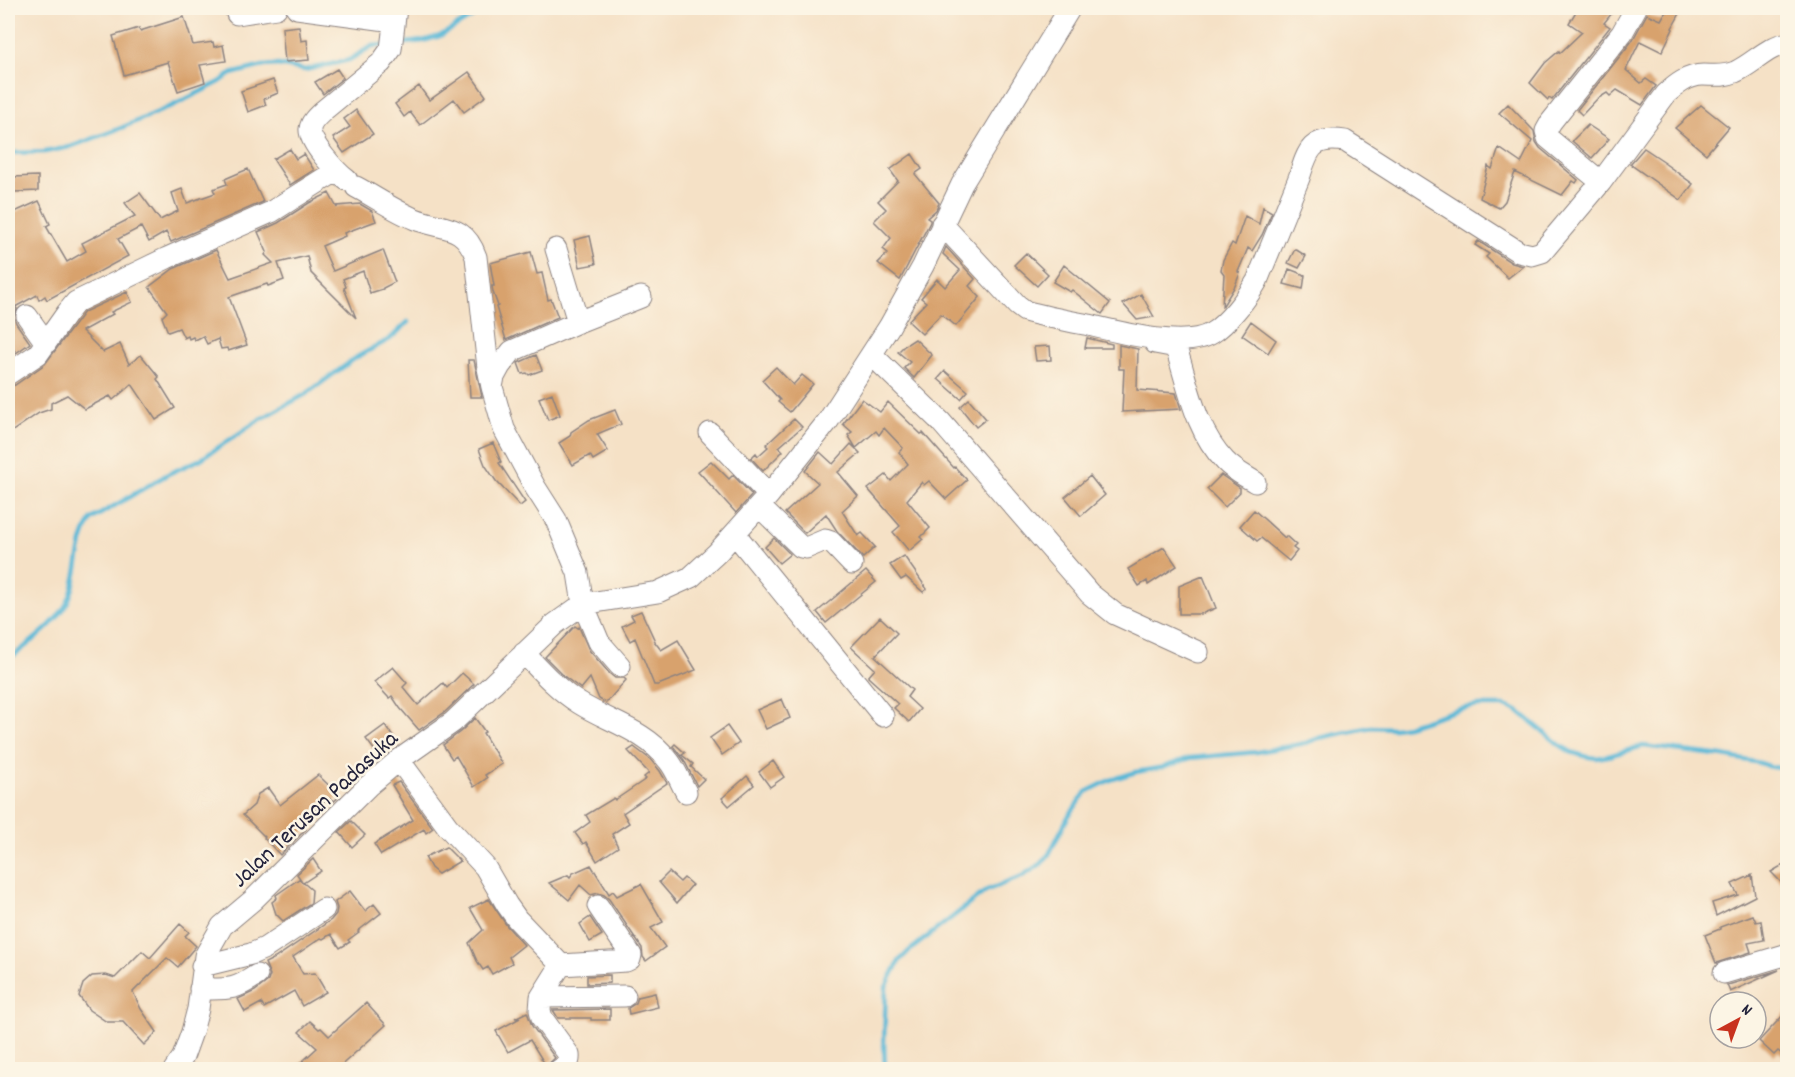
<svg xmlns="http://www.w3.org/2000/svg" width="1795" height="1077" viewBox="0 0 1795 1077" font-family="Dekko,sans-serif">
  <style>
    .lines { fill: none; stroke-linecap: round; stroke-linejoin: round }
    .stream { stroke: #58b8d7; stroke-width: 4.5 }
    .building { fill: #d8a26d }
    .minor-casing { stroke: #8c8280; stroke-width: 23 }
    .minor { stroke: #fff; stroke-width: 21 }
    .labels { text-anchor: middle; stroke-width: 5; stroke-linejoin: round; paint-order: stroke }
    .street-label { font-size: 24px; fill: #22223b; stroke: #fcf5e5 }
  </style>
  <rect width="100%" height="100%" fill="#fcf5e5"/>
  <filter id="ink" filterUnits="userSpaceOnUse"><feTurbulence type="fractalNoise" baseFrequency=".0167" numOctaves="2"/><feDisplacementMap in="SourceGraphic" scale="12" xChannelSelector="R" yChannelSelector="G"/><feConvolveMatrix kernelMatrix="1 2 1 2 8 2 1 2 1" color-interpolation-filters="sRGB"/></filter>
  <filter id="wash" filterUnits="userSpaceOnUse"><feTurbulence type="fractalNoise" baseFrequency=".008" numOctaves="4" result="noise"/><feDisplacementMap in="SourceGraphic" scale="24" xChannelSelector="R" yChannelSelector="G"/><feGaussianBlur stdDeviation="1.35" result="paint"/><feColorMatrix in="noise" values="0 0 0 0 0 0 0 0 0 0 0 0 0 0 0 0 0 1.4 0 .05"/><feComposite in="paint" operator="in"/></filter>
  <g filter="url(#wash)">
    <rect width="100%" height="100%" fill="#f5e1c6"/>
    <g class="lines">
      <path class="stream" d="M397,44L423,41L440,36L487,8
        M8,153L45,152L70,147L121,128L172,106L220,82L231,74L263,66L278,65L305,70L349,60L372,46L385,45
        M8,660C29,643 62,621 71,594C80,568 77,542 92,519L168,474L201,459L259,420L306,394L357,357L390,339L408,322
        M885,1070L884,1042L886,987L899,961L909,951L987,890L1019,878L1041,864L1049,854L1068,817L1086,792L1110,780L1136,772L1164,767L1190,758L1257,752L1306,743L1319,738L1371,727L1394,728L1407,726L1460,709L1478,706H1505L1518,711L1560,745L1571,752L1584,756L1596,758L1608,756L1643,746L1723,756L1760,763L1772,767L1788,769"/>
    </g>
    <g id="blocks">
      <path class="building" d="M1578,8H1616L1604,23L1610,27L1552,100L1549,98L1548,100L1530,83L1545,63L1559,51L1560,53L1582,32L1569,23Z
        M1668,8H1683L1672,28L1673,29L1662,52L1640,41L1626,70L1641,83L1646,79L1656,86L1642,105L1617,90L1610,96L1607,93L1597,99L1582,115L1577,110L1632,41L1647,14L1661,20Z
        M184,17L193,45L213,42L214,47L223,45L226,61L200,65L205,82L178,91L168,62L124,75L113,36L139,28L140,31Z
        M299,26L301,41L307,40L309,60L285,62L282,28Z
        M337,69L343,78L323,94L315,82Z
        M469,72L486,96L464,112L454,99L420,125L410,112L404,117L395,104L419,86L429,100L431,99Z
        M273,80L278,93L264,99L266,105L248,112L241,91Z
        M1508,104L1534,131L1536,142L1540,148L1578,180L1576,183L1573,181L1562,195L1515,172L1505,201L1499,208L1480,198L1488,166L1492,169L1499,148L1521,163L1532,141L1499,113Z
        M1701,105L1729,127L1706,154L1675,128Z
        M356,110L373,134L344,153L333,138L350,127L344,119Z
        M1588,125L1609,139L1592,158L1572,141Z
        M1644,148L1665,162L1664,163L1693,184L1681,200L1630,164Z
        M290,149L296,159L304,154L314,170L290,185L273,159Z
        M912,154L922,169L915,174L939,203L936,210L927,218L930,220V222L900,280L878,263L888,253L883,249L891,238L874,221L886,209L878,201L898,181L890,170Z
        M248,169L263,202L171,242L166,232L149,242L141,227L118,239L128,256L47,300L45,296L39,300L37,295L15,307L17,309L14,317L16,323L30,343L16,353L8,340V215L39,201L50,224L46,226L67,262L86,251L82,243L135,216L125,203L140,193L160,220L178,211L172,193L182,189L187,203L215,193L213,189L227,184L225,179Z
        M38,176V191L14,192L13,177Z
        M329,193L337,208V206L360,204L372,211L376,221L344,233L345,236L322,246L333,271L383,250L395,282L383,288V289L370,293L363,271L343,279L346,287L344,288L356,318L311,273L307,256L278,263L284,280L268,286L267,284L229,297L247,345L228,351L227,348L221,349L218,339L207,344L203,336L195,340L193,337L189,339L188,336L184,338L179,328L168,332L162,317L167,312L149,287L173,269L216,250L230,278L273,263L265,255L267,252L258,232L278,223L309,203Z
        M1263,207L1272,212L1262,235L1252,251L1248,248L1238,272L1240,273L1235,286L1222,307L1224,274L1221,270L1223,260L1232,243L1235,245L1245,216L1259,224Z
        M590,236L596,264L580,267L574,240Z
        M1478,241L1512,263L1523,266L1508,278L1486,257L1489,254L1475,245Z
        M946,247L975,279L969,286L980,297L956,326L941,314L922,334L908,321L926,302L921,298L937,279L945,287L960,270L943,254Z
        M1295,249L1306,256L1299,268L1288,263Z
        M531,252L537,274L542,273L548,300L551,299L558,317L506,340L496,307L498,306L493,292L492,286H494L490,263Z
        M1026,253L1048,274L1037,286L1014,265Z
        M1064,265L1110,303L1102,314L1072,290L1070,292L1053,282Z
        M1289,269L1305,275L1303,289L1284,284Z
        M127,292L132,302L111,312L113,314L82,331L103,352L120,344L129,364L141,355L159,377L157,379L175,408L156,420L132,384L113,400L110,396L85,409L67,395L51,403V409L39,413L8,434V387L15,385L45,364L84,312Z
        M1141,294L1154,317L1137,320L1123,304Z
        M1251,321L1276,340L1268,353L1242,335Z
        M1087,338L1112,344V348H1085Z
        M915,339L932,355L914,378L904,368L910,362L898,352L904,346Z
        M1119,345L1138,349L1137,390L1176,393L1181,409L1122,412L1124,369H1119Z
        M1050,346L1051,360L1036,361L1034,347Z
        M536,355L542,370L529,375L527,373L522,374L518,363Z
        M468,360H474L482,397H470Z
        M776,367L793,385L802,375L813,384L790,412L778,402L780,400L762,380Z
        M945,371L968,391L961,399L938,379Z
        M552,393L560,415L548,420L539,398Z
        M862,399L880,412L888,402L921,434L923,433L954,468L955,467L967,480L946,499L929,481L924,485L922,482L907,500L930,528L921,537L923,539L909,551L893,532L900,526L868,489L886,475L891,481L908,464L899,452L903,448L884,428L879,435L876,431L856,448L848,435L852,432L843,424Z
        M969,399L986,419L976,427L960,407Z
        M615,410L621,424L597,434L608,451L593,460L590,455L573,465L559,443L570,436L571,432L589,420Z
        M794,419L802,427L779,447L783,451L763,471L751,458L756,453L758,456L768,447L766,445Z
        M493,443L501,462L499,463L525,502L520,506L496,481L485,465L479,449Z
        M851,444L860,453L838,472L858,496L842,511L858,536L862,533L875,547L863,558L837,531L826,514L805,533L785,513L818,483L805,471L820,452L833,464Z
        M711,461L729,479L733,475L752,495L736,513L698,471Z
        M1221,475L1240,488V492L1225,507L1207,489Z
        M1090,476L1105,495L1081,516L1065,497Z
        M1254,510L1285,538L1286,536L1296,545L1293,548L1297,551L1289,561L1261,538L1257,541L1240,526Z
        M774,538L790,554L779,563L765,547Z
        M1164,547L1177,566L1148,585L1147,581L1139,586L1128,569Z
        M904,556L927,589L923,592L906,577L901,580L890,565Z
        M866,571L876,582L826,623L817,612Z
        M1203,576L1216,608L1201,614H1179V586Z
        M641,611L655,641H654L661,650L678,640L696,670L658,685H654L635,638L630,641L622,626L634,620L631,615Z
        M880,617L897,633L875,656L912,690L907,697L920,709L909,722L894,708L898,704L868,677L875,669L851,647Z
        M575,626L578,628L579,627L589,650L610,674L615,678H624L626,680L606,703L599,699L590,678L581,689L565,677L545,657Z
        M393,667L407,683L403,687L418,705L443,683L447,688L462,673L474,684L445,712L419,730L400,708L392,696L389,698L374,682Z
        M782,699L790,718L766,729L757,710Z
        M475,718L485,732L483,733L502,764L485,775L487,778L474,787L456,756L452,759L443,745L460,732Z
        M385,725L394,737L375,751L366,739Z
        M727,726L739,743L722,755L710,738Z
        M675,744L685,753L682,755L693,764L691,767L704,779L697,786L684,760L673,746Z
        M634,747L650,759L660,771L667,783L623,813L629,823L612,834L618,847L597,861L586,842L583,844L575,833L590,822L586,815L614,798L615,800L646,779L644,777L649,773L628,751Z
        M773,761L784,777L770,787L759,772Z
        M318,775L340,796L334,801L328,798L301,824L306,829L280,855L264,838L265,837L243,815L254,805L258,794L268,788L280,805Z
        M747,776L754,785L729,806L722,798Z
        M399,782L433,828L426,833L424,829L381,855L374,844L413,820L392,785Z
        M351,821L365,835L352,847L339,832Z
        M446,847L460,861L438,874L431,868L425,857Z
        M313,859L321,871L303,883L297,874Z
        M1788,862V879L1781,882L1771,872Z
        M591,865L609,894L613,891L617,896L641,884L663,922L651,928L665,947L646,961L643,957L642,948L609,899L604,895L598,893L591,895L580,885L569,900L549,883L568,875L570,877L573,873Z
        M669,872L680,882L684,878L692,885L677,903L659,882Z
        M1752,875L1755,896L1716,916L1712,903L1738,895L1732,884Z
        M299,879L312,890L311,903L283,921L276,914L272,902L277,898L276,895Z
        M350,891L365,911L374,904L381,913L358,931L359,932L348,940L350,942L340,948L331,934L323,939L321,938L293,957L303,974L315,973L326,992L302,1006L294,991L264,1008L261,1003L245,1012L238,999L255,991L268,981L270,975L265,963L275,958L331,920L336,914L337,908L335,902Z
        M489,899L507,926L524,945L509,957L512,963L492,974L488,967L483,970L477,961L469,943L483,930L470,908Z
        M1753,915L1756,922L1761,921L1764,940L1748,943L1751,952L1716,963L1705,935L1720,929V927Z
        M590,917L602,935L590,942L580,924Z
        M180,924L189,932L185,936L196,946L195,947L178,967L167,958L133,992L141,1009L157,1032L144,1045L123,1022H107L89,1010L79,996L83,984L92,976L106,975L115,978L142,951L150,958Z
        M1779,970L1730,992L1727,985H1728Z
        M610,975V983L587,984V976Z
        M655,993L658,1007L629,1014L628,1008L636,1003L638,997Z
        M366,1003L386,1025L336,1070H293L317,1048L299,1032L310,1021L319,1029L321,1028L329,1036Z
        M610,1009V1020H591V1018H558L553,1010Z
        M1788,1010V1059L1778,1051L1774,1055L1759,1041Z
        M527,1012L532,1026L555,1058L546,1066L530,1040L508,1052L496,1031L520,1018H515Z"/>
    </g>
  </g>
  <g filter="url(#ink)">
    <use href="#blocks" fill-opacity="0" stroke="#8c8280" stroke-width="1.5"/>
    <g class="lines">
      <defs>
        <path id="minor" d="M297,8L394,21
          M237,14L276,8
          M347,180C337,173 308,141 310,129C311,121 319,115 324,110L381,63L391,49L396,8
          M1601,182L1548,138L1546,131L1551,122L1622,33L1636,8
          M356,187C375,197 395,211 415,219C443,230 464,223 476,257L488,368L492,387L504,429L535,487L556,520L578,573L583,604L599,642L620,666
          M942,224L1017,305L1025,311C1046,317 1068,321 1089,325C1118,332 1185,350 1212,333C1227,324 1248,297 1257,281L1299,178C1308,149 1312,136 1345,141L1519,252L1532,255L1542,252L1601,182L1666,94C1676,85 1688,75 1703,75C1714,75 1723,77 1735,72C1753,64 1768,46 1788,43
          M556,249L578,322
          M27,316L46,343
          M1155,343L1171,346L1177,351C1189,389 1196,431 1225,461C1233,470 1245,476 1255,482
          M872,355L941,422L1090,594L1115,614L1198,652
          M8,374L38,354L67,313L76,302L167,258L271,212L336,171
          M492,387L494,377L500,366L512,351L578,322L641,297
          M710,433L769,495
          M759,506L801,547L806,548L825,540L831,542L852,564
          M735,534L883,716
          M524,653C541,671 558,690 579,703C609,722 645,730 668,760C676,769 680,782 686,792
          M399,760L448,827L485,867L507,905L517,919L561,965L626,961L630,959L631,955L598,906
          M561,965L541,997L625,996
          M202,966L251,954L265,948L324,909
          M1724,973L1788,954
          M200,989C229,989 233,991 257,975
          M541,997L540,1010L542,1018L569,1055C570,1063 566,1066 559,1070
          M174,1070L183,1057L192,1032L198,1009L205,956L222,926L253,900L368,786L399,760L453,722L555,624L583,604L658,592L691,577L717,553L769,495L828,421L889,327L923,266L962,184L1070,8"/>
      </defs>
      <use href="#minor" class="minor-casing"/>
      <use href="#minor" class="minor"/>
    </g>
  </g>
  <g class="labels">
    <g class="street-label">
      <text transform="translate(314 808) rotate(-43)" y="8">Jalan Terusan Padasuka</text>
    </g>
  </g>
  <rect width="1795" height="1077" fill="none" stroke="#fcf5e5" stroke-width="30"/>
  <g transform="translate(1738 1020) rotate(41)"><circle r="28" fill="#fcf5e5" stroke="#a5a1a1" stroke-width="1.5"/>
  <path d="M0-4.5L10 22L0 15L-10 22Z" fill="#c8321e"/>
  <text y="-9" font-size="16" font-weight="bold" text-anchor="middle" fill="#22223b">N</text>
  </g>
</svg>
